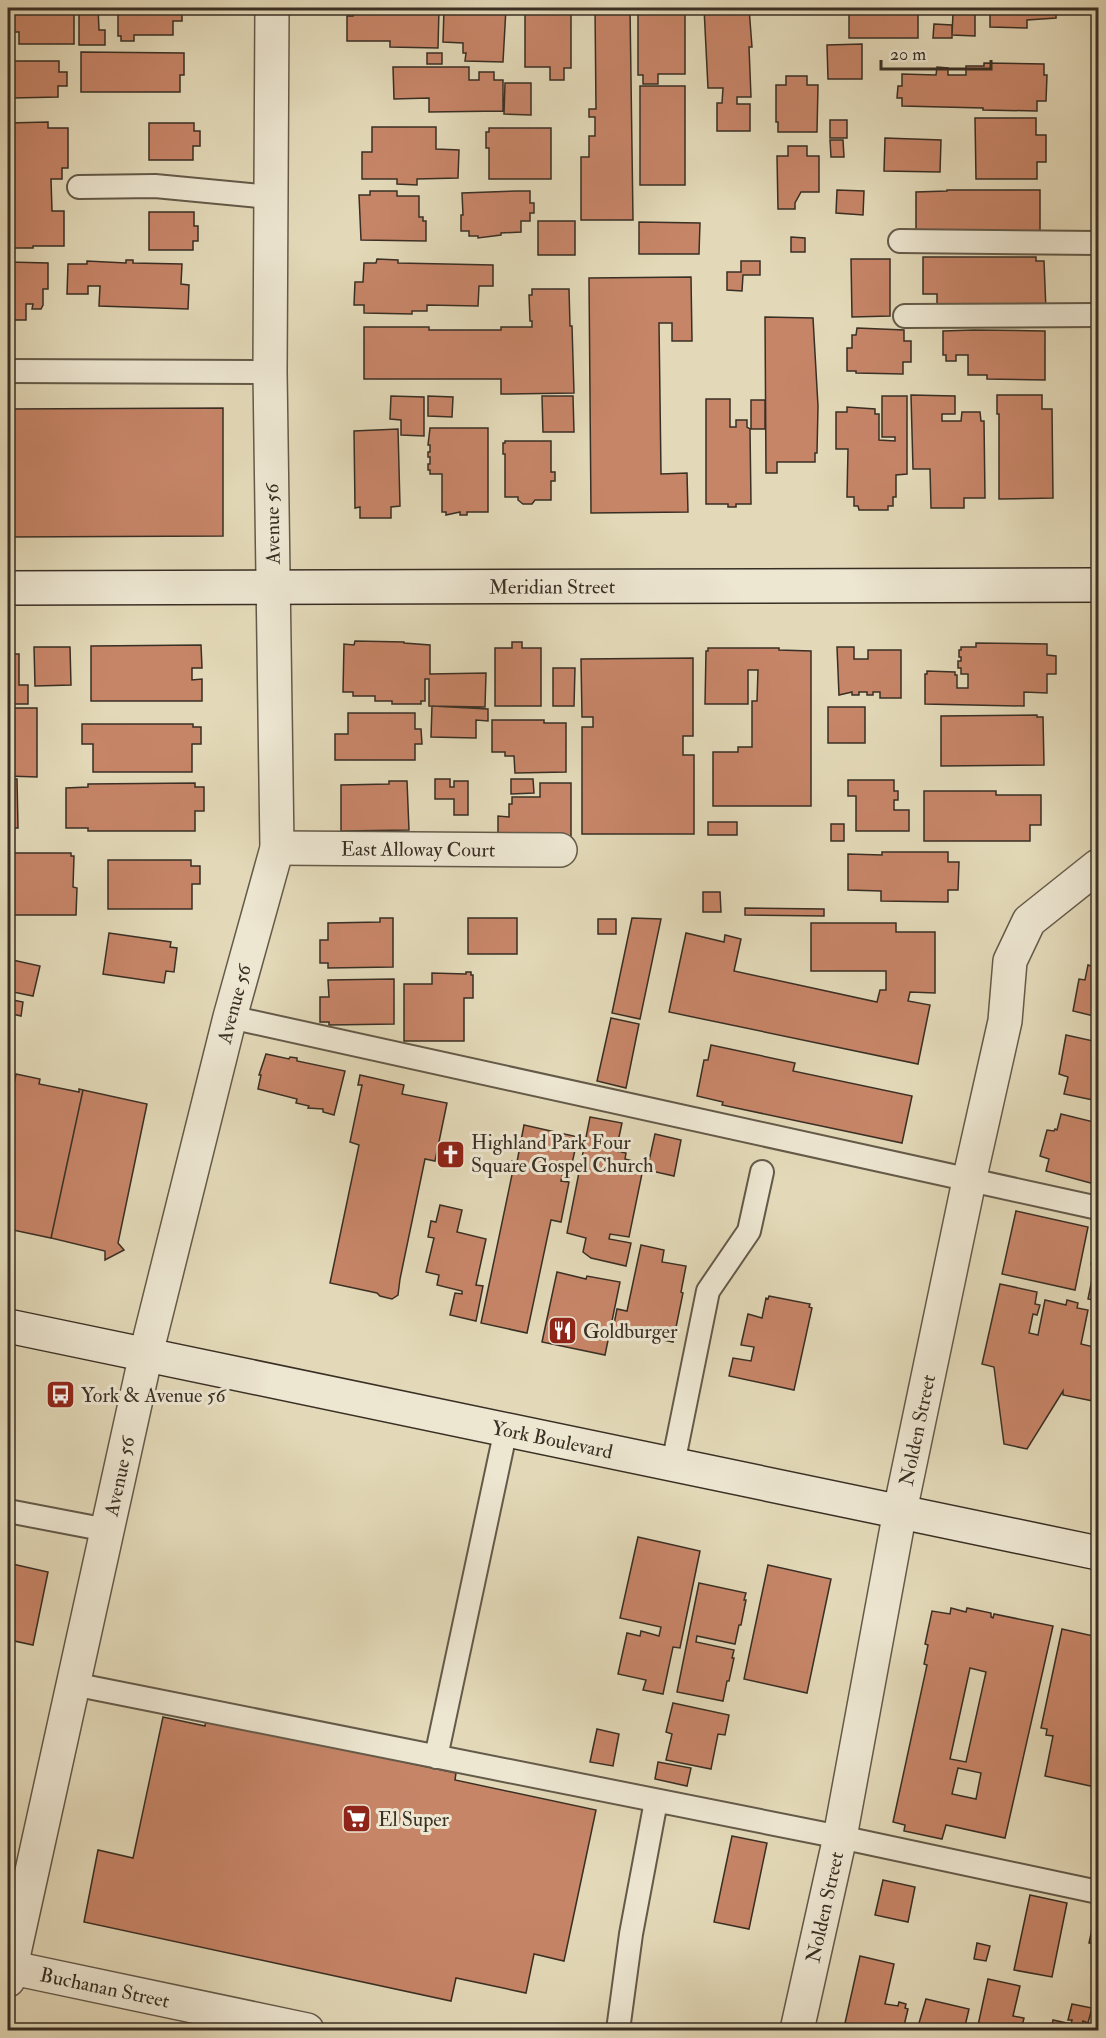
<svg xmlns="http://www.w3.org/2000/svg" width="1106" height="2038" viewBox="0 0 1106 2038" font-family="'IM FELL Double Pica',serif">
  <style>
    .building { fill: #c78568; stroke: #392f24; stroke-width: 1.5; fill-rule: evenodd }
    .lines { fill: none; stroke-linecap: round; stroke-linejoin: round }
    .lane-casing { stroke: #645a49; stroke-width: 26 }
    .street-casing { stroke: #645a49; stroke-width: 36 }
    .secondary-casing { stroke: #392f24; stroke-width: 36 }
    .lane { stroke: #ede6d1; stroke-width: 22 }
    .street { stroke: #ede6d1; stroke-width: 33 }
    .secondary { stroke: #ede6d1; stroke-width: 33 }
    .labels { text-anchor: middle; stroke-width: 6; stroke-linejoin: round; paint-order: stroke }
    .street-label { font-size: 20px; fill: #392f24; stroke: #ede6d1 }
    .poi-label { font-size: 20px; fill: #392f24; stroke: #ede6d1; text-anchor: start }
  </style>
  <rect width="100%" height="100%" fill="#e3d9b8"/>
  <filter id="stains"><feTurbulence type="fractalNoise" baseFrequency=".00333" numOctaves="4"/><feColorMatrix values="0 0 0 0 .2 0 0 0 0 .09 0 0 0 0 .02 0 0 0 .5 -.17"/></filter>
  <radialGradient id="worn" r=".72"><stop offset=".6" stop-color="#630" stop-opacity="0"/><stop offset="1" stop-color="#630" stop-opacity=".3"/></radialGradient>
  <path class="building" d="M10,8H74V44H19V32H10Z
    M79,8H98L99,30H105V45H79Z
    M118,8H182V21H173V35H134V41H121V36H118Z
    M353,8H439L438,48L390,47V41H347V16H353Z
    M444,8H506L503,62L465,61L466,53H463V43L443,42Z
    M525,8H571V68H564V80H550V67H525Z
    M595,8H630L633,220H581V157H589V136H595V117H589V109H596Z
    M704,8H749L752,47H749L751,97H737V104H750V131H717V103H722L723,88H708Z
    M849,8H918V38H849Z
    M947,8H1056V18L1027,20V28L990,27V9Z
    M638,13H685V74H658V84H643V75H638Z
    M953,13H975V36L952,35Z
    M934,24L952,25V38H933Z
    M862,44V79H828L827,45Z
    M8,51H11V94H8Z
    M81,52L184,53V75H180V92H81Z
    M427,53H442V64H427Z
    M13,61H59V72H67V86H58V97L13,98Z
    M984,63L1044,64V75H1047L1046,101H1037V111L983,110V108L902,106V98H897L898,86H902V74L936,75L937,67L948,68V75H966V66H984Z
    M393,67H469V80H479V72H494V80H503V111L429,112V98L394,99Z
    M786,76H807V85H818L817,132H778V122H776V85H786Z
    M505,83H531V115L504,114Z
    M640,86H685V185H640Z
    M975,118H1036V135H1046V162H1037V179H976Z
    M830,120H847V138H830Z
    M48,122V128H68V168H62V179H51L52,211H64V246H33V248H8V123Z
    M149,123H194V131H200V146H193V160H149Z
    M372,127H436V149L459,150L458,178L417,179V185L397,184V179H362V152H372Z
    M489,128H551V179H489V148H486V132H489Z
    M885,138L941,140L940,172L884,171Z
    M830,140H843L844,157H831Z
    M788,146H807V156H819V192H801L795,203V209H778L777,156H788Z
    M837,190L864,191L863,215L836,213Z
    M947,190H1040V234H947V230H916V192L947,191Z
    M370,191H397V196H419V217H423V221H426V241L361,240L359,195H370Z
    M517,191H530V203H534V213H530V221H521V232L501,233V235L478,238V236H469V231H461V215H463L462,193Z
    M149,212H194V226H198V241H193V250H149Z
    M538,221H575V255H538Z
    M639,222L700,223L699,254H639Z
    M791,237L805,238V252H791Z
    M923,257H1036V261H1044L1046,311H937V294H923Z
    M377,259L398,260V263L493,265V286H479L478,306L427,305V311H412V314L364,313V305H354L355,282H363L364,263H376Z
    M851,259H890V316L852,317Z
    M126,260H133V263L182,264L181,284L189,285L188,309L99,306L100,286H88V294H67L68,264H87V261L126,263Z
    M741,261H760V275H743L742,291L727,290V272H741Z
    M8,262L48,263V289H43V305L41,309H32L33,304H26V320H8Z
    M691,277L692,341H672V323H659L661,474L687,473L688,512L591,513L589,278Z
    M532,289H569L570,326H572L574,393L501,394V379H364V327H429V330H501V327H532V321H530L529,295H532Z
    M765,317L813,318L818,406L817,453H815V462H777V473H766Z
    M857,328L904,330V341H911V362H903V374L856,373V371H847V348H852V335H856Z
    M974,330L1045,331V380L987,379V375H968V355H956V361H946V355H943V331Z
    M911,395L955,396V414H942V421H961L962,412H980L981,421H984L985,498H964V508H931L930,469H913Z
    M997,395H1042V409H1052L1053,498L999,499V414H997Z
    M391,396L424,397V436L401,435V420L390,419Z
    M428,396L453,397L452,417L428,416Z
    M542,396H573L574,432H543Z
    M882,396H907V474L896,475V497H893V506H888V510H859L858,506H854V497H847L848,449H836V412H847V407L875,409V414H879V440L895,441V437H882Z
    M706,399H730V427H736V420H747V427L750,429L751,504H736V507H728V504H706Z
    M751,400H765V429H751Z
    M223,408V536L8,537V409Z
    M430,428H488V512H467V515H460V512L446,515V512H442V474H430V470H428V464H430V457H428V452H430V445H428Z
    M398,429L400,506L391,507V518H360V507L355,508L354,431Z
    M505,441H551V472H555V481H551V500H535L532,504H523L518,500V497H505V454H503V443H505Z
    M355,641L404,642V643L430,645V674L486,673L485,707L429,706V679H425V701H421V704H392V701H375V696H353V692H343L344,644L354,645Z
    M512,642H522V648H541V706H495V648H512Z
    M976,643L1047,644V655L1056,656V674H1047V693L1024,692V706L925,704V674H927V671L955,672V675H957V688H968V674H961V668H958V661H961V657H959V650H961V647H976Z
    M201,645L202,668H192V680L202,679V701H91V646Z
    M34,647H70L71,685L35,686Z
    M837,647H854V659H868V650H901V698H880V692H873V695H867V692H859V695H852V692L839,695Z
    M708,648H779V650L811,651V806H713V752H738V747H752V701H757L758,670H748V704H705L706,651H708Z
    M8,654H19V685H28V704H8Z
    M693,658V736H683V755H694V834H582V727H593V717H582L581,659Z
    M553,668H575L574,706H553Z
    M432,706L488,709V721L476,720V738L431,737Z
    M828,707H865V743H828Z
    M8,708H37V777L8,776Z
    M348,713H415V729H421L422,744H415V760H335V734H348Z
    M1037,715V717H1043L1044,765L941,766V716Z
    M492,720H544V723H566V772L515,773L514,756H505V752H492Z
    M82,724H193V727H201V744H192V772H93V744H82Z
    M8,779H17L18,828H8Z
    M435,779H450V787H454V781H468V815H454V799H435Z
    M511,779H533L534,793L511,794Z
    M848,780H894V791H898V800H894V810H909V831H856V796H848Z
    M389,781H407L409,830L341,831V785L389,784Z
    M195,783V787H204V811H195V831H88V828H66V788L88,787V784Z
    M540,783H571V842H498V816L509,817V804H512V797H540Z
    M924,791H996V795H1041V825H1030V841H924Z
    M708,822H737V835H708Z
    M831,824H844V841H831Z
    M882,852H948V862H959L958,890H948V902L881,901V891L848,890V854L882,855Z
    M8,853H71V856H74L73,887L77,888L76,915H8Z
    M108,860H191V866H200V884H192V909H108Z
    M703,892H720L721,912H703Z
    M745,908L824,909V916L745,915Z
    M380,918H393V967L328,968V963H320V940H328V923L380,922Z
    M468,918H517V954H468Z
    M632,918L661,919L640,1019L612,1013Z
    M598,919H616V934H598Z
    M811,923H896V932H935V993L910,992L908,1001L930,1005L918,1064L669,1012L686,933L724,942L725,935L741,939L734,971L877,1002L880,990H886V971H811Z
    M109,933L171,942L170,947L177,948L174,972L166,971L164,983L103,974Z
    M8,959L40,966L33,996L8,991Z
    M1088,965L1098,968V1017L1073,1011L1079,979L1085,980Z
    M466,972H471V975H473V998H464V1041H404V984H432V973L466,974Z
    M394,979V1024L329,1025V1022H320V997H329L328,980Z
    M8,999L23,1002L21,1016L8,1013Z
    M611,1018L639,1024L626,1088L597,1081Z
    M1066,1035L1098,1042V1101L1064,1094L1068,1077L1059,1074Z
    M8,1045L14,1047L12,1058L14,1059L8,1090Z
    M711,1045L795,1063L793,1071L912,1096L902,1143L722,1105L723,1102L697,1096L704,1060H708Z
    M266,1054L289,1059L290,1057L297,1058V1061L345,1071L334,1115L323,1112V1109L308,1108L309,1106L296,1103L297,1099L258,1089L261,1075H259Z
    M16,1074L40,1079L39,1084L79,1092V1089L83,1090L51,1238L8,1229V1114Z
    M360,1075L404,1085L402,1094L447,1103L435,1161L425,1159L400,1279L398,1295L392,1299L380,1296L377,1293L330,1283L359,1145L350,1142L362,1085H358Z
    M83,1090L147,1104L118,1243L124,1250L105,1260V1251L51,1238Z
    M1061,1114L1098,1123V1185L1046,1171L1049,1159L1040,1156L1047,1130L1054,1131L1055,1129L1057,1130Z
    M590,1117L622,1123L616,1151L626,1153L625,1159L644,1164L629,1237L610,1234L609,1239L631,1243L626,1266L591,1258L583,1252L586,1238L567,1233Z
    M524,1125L578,1137L570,1172L563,1170L561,1181L569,1182L561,1222L551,1220L527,1333L481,1323L513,1170L510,1169L512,1161L517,1162Z
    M655,1134L681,1140L674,1176L647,1170Z
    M440,1205L462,1210L457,1232L486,1239L476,1285L483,1286L476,1321L450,1315L455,1293L462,1294V1291L437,1285L439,1275L426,1272L434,1238L428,1237L431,1221L436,1222Z
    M1016,1211L1088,1227L1075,1290L1002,1274Z
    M641,1245L664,1250L662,1262L686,1266L681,1292L683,1293L673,1342L613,1329L617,1309L627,1311Z
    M1095,1247L1098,1248V1301L1088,1299L1095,1265L1091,1264L1093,1258L1097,1259L1098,1254L1094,1253Z
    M557,1272L586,1279L587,1276L620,1282L605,1355L542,1342Z
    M1000,1284L1037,1292L1035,1304L1040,1305L1037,1315L1033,1314L1029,1333L1038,1335L1045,1300L1066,1305L1067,1300L1078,1303L1077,1308L1088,1310L1081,1344L1098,1348V1402L1063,1395V1391L1027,1449L1004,1444L994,1367L982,1364Z
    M769,1296L810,1304L809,1307L812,1308L794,1390L729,1376L733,1358L751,1361L754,1347L741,1345L748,1314L762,1318L766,1298L768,1299Z
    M638,1537L700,1551L680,1648L673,1647L663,1694L643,1690L646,1680L618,1674L627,1633L640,1636L641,1631L659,1636L661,1627L620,1618Z
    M8,1563L48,1572L33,1645L14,1641L10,1658H8Z
    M768,1565L831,1579L807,1693L744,1679Z
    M699,1583L746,1593L744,1600H746L741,1625H739L735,1644L697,1636L696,1642L734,1650L732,1658H734L729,1681H727L723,1701L677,1692Z
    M951,1608L966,1612L967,1608L991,1613V1617L993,1618L994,1614L1053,1626L1005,1838L946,1825L942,1839L904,1831L905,1825L893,1822L927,1665L924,1664L928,1645L925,1644L932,1611L950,1614ZM970,1668L986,1672L966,1762L950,1759ZM958,1768L981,1773L976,1799L952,1794Z
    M1062,1629L1098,1637V1770L1095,1787L1045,1776L1053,1736L1046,1735L1047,1729L1041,1728Z
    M673,1703L729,1715L725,1735L718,1734L711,1769L666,1760L672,1734L666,1732Z
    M163,1717L205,1726L206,1720L456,1773L455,1780L596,1810L564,1961L534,1954L526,1993L456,1978L451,2001L84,1922L98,1850L133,1858Z
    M597,1729L619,1734L613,1766L590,1762Z
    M658,1762L691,1768L687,1786L655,1779Z
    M732,1836L767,1843L749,1929L714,1922Z
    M883,1880L915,1887L908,1922L875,1915Z
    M1030,1895L1067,1903L1052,1977L1014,1970Z
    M1096,1911H1098V1945L1089,1943Z
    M977,1943L990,1946L986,1961L974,1959Z
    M860,1956L894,1964L885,2004L898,2006L899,2002L906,2004L905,2008L908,2009L903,2030H851L852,2024L845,2023Z
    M988,1979L1020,1986L1013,2016L1024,2018L1021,2030H977Z
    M926,1999L969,2009L964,2030H917Z
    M1072,2004L1092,2008L1088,2023L1083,2021L1082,2027L1088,2029V2030H1051L1053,2020L1071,2024L1072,2020H1068Z"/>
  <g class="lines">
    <defs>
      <path id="lane" d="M79,187L155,186L271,197
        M900,241L1098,243
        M905,316L1098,315
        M8,371L270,372
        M230,1017L1098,1208
        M673,1464L708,1291L749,1231L762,1172
        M8,1511L107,1530
        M73,1684L840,1837L1098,1892
        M436,1757L506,1429
        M618,2030L631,1934L656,1801"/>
      <g id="street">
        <path id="s1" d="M277,848L560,850"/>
        <path id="s2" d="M8,1967L307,2030"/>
        <path id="s3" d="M8,1980L146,1354L230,1017L277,848L270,372L272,8"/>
        <path id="s4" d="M797,2030L840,1837L900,1511L969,1181L1005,1021L1010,961L1029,921L1098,866"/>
      </g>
      <g id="secondary">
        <path id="s5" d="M8,588L1098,585"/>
        <path id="s6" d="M8,1326L1098,1553"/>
      </g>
    </defs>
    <use href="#lane" class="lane-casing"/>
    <use href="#street" class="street-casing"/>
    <use href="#secondary" class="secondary-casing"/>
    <use href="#lane" class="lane"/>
    <use href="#street" class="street"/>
    <use href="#secondary" class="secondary"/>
  </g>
  <defs>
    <symbol id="church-square" viewBox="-11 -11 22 22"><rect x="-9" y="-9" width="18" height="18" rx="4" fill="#8f2418" stroke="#ede6d1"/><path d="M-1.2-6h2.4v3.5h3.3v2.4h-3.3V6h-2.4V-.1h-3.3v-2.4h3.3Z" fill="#fff"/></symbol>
    <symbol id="restaurant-square" viewBox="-11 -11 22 22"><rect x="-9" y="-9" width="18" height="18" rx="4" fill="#8f2418" stroke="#ede6d1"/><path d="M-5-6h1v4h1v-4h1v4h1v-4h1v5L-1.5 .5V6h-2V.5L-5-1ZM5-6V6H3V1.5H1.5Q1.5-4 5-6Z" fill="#fff"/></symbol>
    <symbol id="bus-square" viewBox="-11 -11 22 22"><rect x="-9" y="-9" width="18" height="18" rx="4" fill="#8f2418" stroke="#ede6d1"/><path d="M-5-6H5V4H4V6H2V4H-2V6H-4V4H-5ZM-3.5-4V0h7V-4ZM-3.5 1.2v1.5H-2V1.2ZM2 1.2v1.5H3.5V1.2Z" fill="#fff"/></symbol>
    <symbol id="supermarket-square" viewBox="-11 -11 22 22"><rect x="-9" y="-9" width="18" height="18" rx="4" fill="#8f2418" stroke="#ede6d1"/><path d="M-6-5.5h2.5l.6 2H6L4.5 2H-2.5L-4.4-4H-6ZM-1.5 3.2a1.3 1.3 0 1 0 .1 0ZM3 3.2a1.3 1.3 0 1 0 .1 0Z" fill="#fff"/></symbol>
  </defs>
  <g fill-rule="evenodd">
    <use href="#church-square" x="434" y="1138" width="33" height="33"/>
    <use href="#restaurant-square" x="546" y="1314" width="33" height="33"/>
    <use href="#bus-square" x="44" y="1378" width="33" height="33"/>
    <use href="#supermarket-square" x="340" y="1802" width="33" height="33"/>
  </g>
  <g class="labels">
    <g class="street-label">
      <text transform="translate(272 524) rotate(-91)" y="7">Avenue 56</text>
      <text dy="7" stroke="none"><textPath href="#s5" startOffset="544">Meridian Street</textPath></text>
      <text dy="7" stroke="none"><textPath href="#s1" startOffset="141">East Alloway Court</textPath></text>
      <text dy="7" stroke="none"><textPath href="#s3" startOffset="1002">Avenue 56</textPath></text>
      <text dy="7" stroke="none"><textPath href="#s4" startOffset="612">Nolden Street</textPath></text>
      <text dy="7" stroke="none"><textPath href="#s6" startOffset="556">York Boulevard</textPath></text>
      <text dy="7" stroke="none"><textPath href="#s3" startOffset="516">Avenue 56</textPath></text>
      <text dy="7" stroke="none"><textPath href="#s4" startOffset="126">Nolden Street</textPath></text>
      <text dy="7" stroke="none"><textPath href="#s2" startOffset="99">Buchanan Street</textPath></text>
    </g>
    <g class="poi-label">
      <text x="471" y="1149">Highland Park Four<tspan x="471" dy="23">Square Gospel Church</tspan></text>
      <text x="583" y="1338">Goldburger</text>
      <text x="81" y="1402">York &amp; Avenue 56</text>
      <text x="378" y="1826">El Super</text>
    </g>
  </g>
  <rect width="1106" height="2038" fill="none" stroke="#e3d9b8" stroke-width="30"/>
  <rect x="9" y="9" width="1088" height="2020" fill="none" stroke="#392f24" stroke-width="3"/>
  <rect x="15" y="15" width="1076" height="2008" fill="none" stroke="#392f24" stroke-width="1.5"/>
  <path d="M881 60v9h110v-9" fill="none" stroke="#392f24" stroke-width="3"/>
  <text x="890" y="60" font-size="18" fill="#392f24" stroke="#ede6d1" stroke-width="4.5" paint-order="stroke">20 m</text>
  <rect width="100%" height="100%" filter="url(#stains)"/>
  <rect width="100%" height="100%" fill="url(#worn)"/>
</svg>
